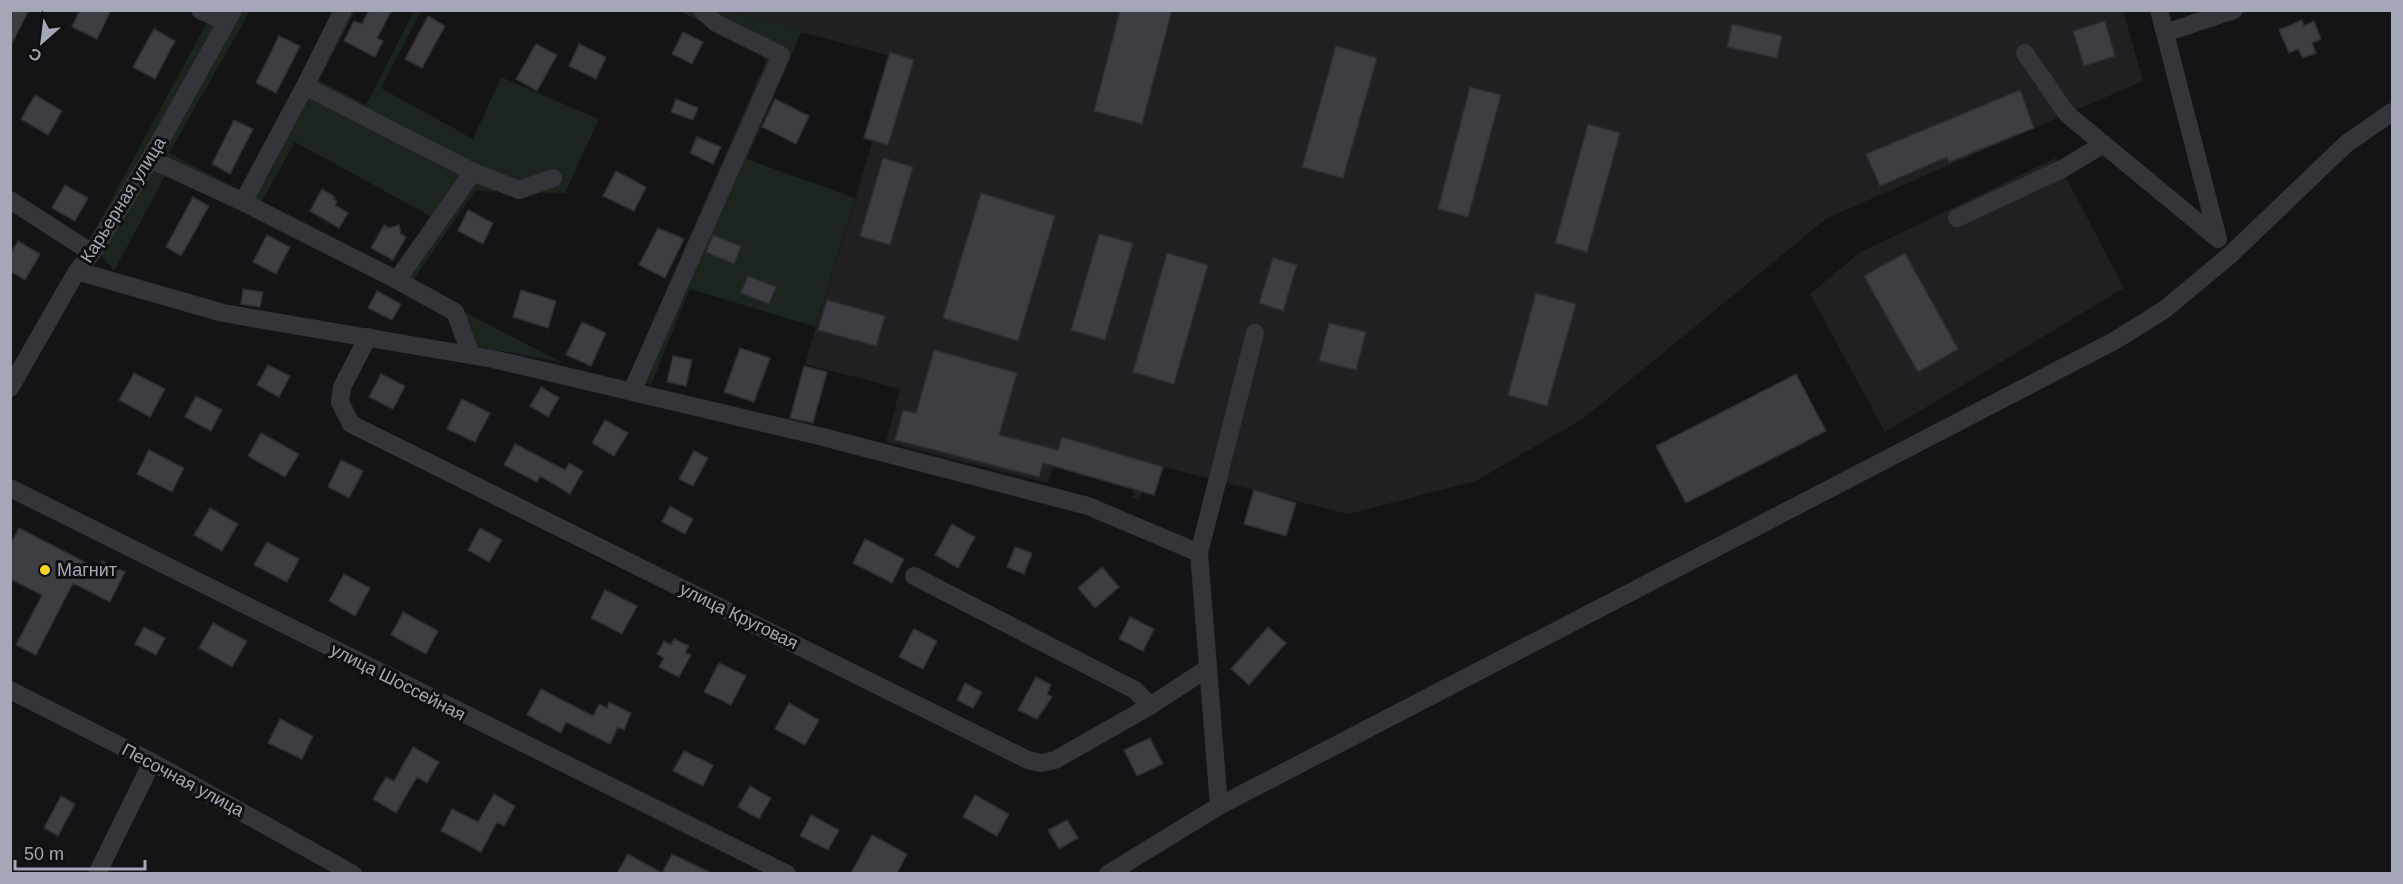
<svg xmlns="http://www.w3.org/2000/svg" width="2403" height="884" viewBox="0 0 2403 884" font-family="Arial,sans-serif">
  <style>
    .built { fill: #201f22 }
    .green { fill: #1b241e; fill-rule: evenodd }
    .building { fill: #3e3d43; stroke: #2e2d32; stroke-width: 1.5 }
    .lines { fill: none; stroke-linecap: round; stroke-linejoin: round }
    .minor { stroke: #34343b; stroke-width: 18 }
    .poi-dot { fill: #fcd425; stroke: #0f0f10; stroke-width: 2 }
    .labels { text-anchor: middle; stroke-width: 6; stroke-linejoin: round; paint-order: stroke }
    .street-label { font-size: 18px; fill: #a4a7b7; stroke: #0f0f10 }
    .poi-label { font-size: 18px; fill: #a4a7b7; stroke: #0f0f10; text-anchor: start }
  </style>
  <rect width="100%" height="100%" fill="#141315"/>
  <path class="built" d="M2123,10L2143,81L1827,218L1584,418L1476,481L1348,514L1163,467L1154,495L1142,492L1139,500L1132,498L1134,490L1054,466L1048,483L886,442L900,389L805,364L898,58L723,11Z
    M2056,158L2124,288L1885,432L1810,294L1859,253Z"/>
  <path class="green" d="M213,11H250L169,153L244,192L343,11H355L319,80L366,105L414,11H421L381,88L473,139L501,77L599,119L565,193L475,191L414,279L472,316L561,362L463,344L457,321L168,171L114,271L89,241ZM295,142L434,218L393,273L262,201Z
    M680,11H723L802,31L747,159L855,198L816,327L690,289L651,385L627,380L766,61L759,52Z"/>
  <path class="building" d="M10,10H29L10,47Z
    M80,10H111L97,39L72,27Z
    M369,10H392L377,38L383,41L375,57L344,41L354,21L362,24Z
    M1120,10H1172L1142,124L1094,111Z
    M428,16L445,26L422,68L405,59Z
    M2302,20L2304,26L2314,21L2321,39L2312,43L2316,53L2303,58L2298,49L2289,53L2279,30Z
    M2105,21L2115,56L2084,66L2073,31Z
    M1732,24L1782,36L1777,58L1727,47Z
    M154,29L175,41L155,79L133,67Z
    M683,32L703,42L692,64L672,54Z
    M279,36L300,46L276,93L256,83Z
    M536,44L557,55L537,91L516,79Z
    M579,44L606,57L596,79L569,66Z
    M1336,46L1377,58L1343,178L1302,167Z
    M890,52L914,60L888,145L864,138Z
    M1470,87L1501,95L1468,217L1438,209Z
    M2020,90L2034,128L1949,162L1947,157L1880,186L1866,154Z
    M35,95L62,111L48,135L21,119Z
    M676,99L698,108L693,120L671,112Z
    M775,99L809,116L796,144L762,127Z
    M234,120L253,129L230,174L212,164Z
    M1588,124L1620,133L1587,252L1555,243Z
    M697,137L721,147L713,164L690,153Z
    M883,158L913,167L890,245L860,236Z
    M616,171L646,187L634,211L603,196Z
    M65,185L88,198L75,221L52,208Z
    M322,189L335,197L333,199L337,201L335,205L348,213L339,228L310,211Z
    M981,193L1055,216L1018,341L943,318Z
    M193,197L209,206L181,256L166,247Z
    M468,210L493,223L483,244L458,231Z
    M384,225L389,228L399,225L401,234L406,237L393,260L371,248Z
    M658,228L684,239L665,278L639,265Z
    M1099,234L1133,243L1105,340L1071,330Z
    M267,235L290,247L276,274L253,262Z
    M713,235L741,246L734,264L706,252Z
    M18,241L40,254L25,280L10,271V254Z
    M1167,253L1208,265L1174,384L1133,372Z
    M1905,253L1958,349L1918,372L1864,276Z
    M1273,258L1297,265L1283,311L1259,303Z
    M748,276L776,287L769,304L741,293Z
    M243,289L263,292L260,307L241,304Z
    M521,290L556,301L548,328L513,317Z
    M377,291L401,304L392,320L368,308Z
    M1536,293L1576,304L1547,406L1508,395Z
    M827,300L885,316L876,346L818,330Z
    M582,322L606,333L591,366L566,355Z
    M1329,323L1366,332L1356,370L1319,361Z
    M740,348L770,358L754,402L724,392Z
    M934,350L1017,373L999,435L1058,450L1062,437L1163,467L1154,495L1043,463L1039,477L895,440L903,410L916,413Z
    M673,356L692,360L686,386L667,382Z
    M268,365L290,376L279,397L257,385Z
    M804,366L827,372L813,423L790,418Z
    M134,373L165,389L150,417L119,400Z
    M381,374L405,386L393,409L369,397Z
    M1796,374L1826,431L1686,503L1656,446Z
    M541,387L559,398L548,417L530,406Z
    M196,396L222,410L211,431L185,417Z
    M462,399L490,413L475,442L447,429Z
    M605,420L628,433L614,456L592,443Z
    M261,433L299,454L285,477L248,456Z
    M515,444L565,470L569,463L583,471L570,494L540,476L537,482L504,465Z
    M149,450L184,468L172,492L137,474Z
    M694,451L708,458L693,486L679,479Z
    M341,460L363,471L349,498L328,487Z
    M1254,490L1296,503L1286,536L1244,524Z
    M670,506L693,519L685,534L662,522Z
    M210,508L238,524L222,551L194,535Z
    M952,524L975,537L958,568L935,555Z
    M19,528L98,569L102,561L125,572L110,602L73,583L36,655L16,645L42,595L10,579V545Z
    M480,528L502,540L489,562L468,550Z
    M865,539L904,559L892,583L853,563Z
    M267,542L299,559L287,582L254,565Z
    M1015,547L1032,553L1024,574L1007,567Z
    M1102,567L1119,587L1095,608L1078,588Z
    M344,574L370,588L355,616L329,601Z
    M605,590L637,606L622,634L591,618Z
    M403,612L438,631L426,654L391,635Z
    M1130,617L1154,629L1143,651L1119,639Z
    M213,623L247,641L232,667L199,648Z
    M144,627L165,638L156,655L135,644Z
    M1268,627L1286,643L1249,685L1231,669Z
    M914,629L937,641L923,669L899,657Z
    M674,639L689,646L685,653L691,655L679,677L659,667L664,658L657,654L664,641L671,645Z
    M719,663L746,676L731,705L704,692Z
    M1036,677L1051,685L1047,694L1052,697L1037,719L1018,710Z
    M965,683L982,692L973,708L957,700Z
    M541,689L593,716L599,704L607,708L609,702L631,713L624,730L618,727L610,744L566,722L561,733L527,715Z
    M789,703L819,720L805,745L775,729Z
    M280,719L313,736L302,759L268,743Z
    M1150,738L1163,764L1137,776L1124,750Z
    M413,747L439,762L427,783L417,777L396,813L373,799L386,777L394,781Z
    M684,751L713,765L703,786L673,771Z
    M750,786L771,798L759,819L738,807Z
    M494,794L515,806L504,826L497,822L481,852L441,831L452,809L478,822Z
    M975,795L1009,814L997,836L963,817Z
    M61,796L75,804L58,836L44,828Z
    M811,815L839,830L828,850L800,836Z
    M1067,820L1078,838L1059,849L1048,830Z
    M872,835L907,854L897,873H851Z
    M628,854L662,873L672,854L711,873H617Z"/>
  <g class="lines">
    <path class="minor" d="M200,10L226,22
      M2159,10L2218,239
      M2165,33L2234,10
      M2025,53L2067,114L2217,238
      M150,159L243,202L397,280L473,172L305,86L343,10
      M473,172L519,190L553,178
      M10,200L92,253
      M243,202L305,86
      M1957,218L2062,169L2104,144
      M77,271L223,313L493,359L819,436L1088,506L1199,553L1219,806
      M397,280L455,312L471,355
      M368,337L342,387L340,402L351,424L1028,760L1041,763L1055,760L1150,706L1208,668
      M10,388L77,271L92,253L150,159L233,10
      M632,391L781,55L716,23L702,10
      M10,488L787,874
      M1199,553L1255,333
      M914,576L1135,690L1150,706
      M10,690L152,762L353,874
      M97,874L152,762
      M1108,874L1219,806L2114,341L2164,310L2230,255L2346,144L2392,112"/>
  </g>
  <circle class="poi-dot" cx="45" cy="570" r="6"/>
  <g class="labels">
    <g class="street-label">
      <text transform="translate(123 200) rotate(-58)" y="6">Карьерная улица</text>
      <text transform="translate(739 616) rotate(26)" y="6">улица Круговая</text>
      <text transform="translate(398 682) rotate(27)" y="6">улица Шоссейная</text>
      <text transform="translate(183 780) rotate(28)" y="6">Песочная улица</text>
    </g>
    <g class="poi-label">
      <text x="57" y="576">Магнит</text>
    </g>
  </g>
  <rect width="2403" height="884" fill="none" stroke="#a4a7b7" stroke-width="24"/>
  <g transform="translate(42 42) rotate(208)" stroke="#0f0f10" stroke-width="4.5" paint-order="stroke">
  <path d="M0-4.5L10 22L0 15L-10 22Z" fill="#a4a7b7"/>
  <text y="-9" font-size="16" font-weight="bold" text-anchor="middle" fill="#a4a7b7">С</text>
  </g>
  <path d="M15 860v9h130v-9" fill="none" stroke="#a4a7b7" stroke-width="3"/>
  <text x="24" y="860" font-size="18" fill="#a4a7b7" stroke="#0f0f10" stroke-width="4.5" paint-order="stroke">50 m</text>
</svg>
